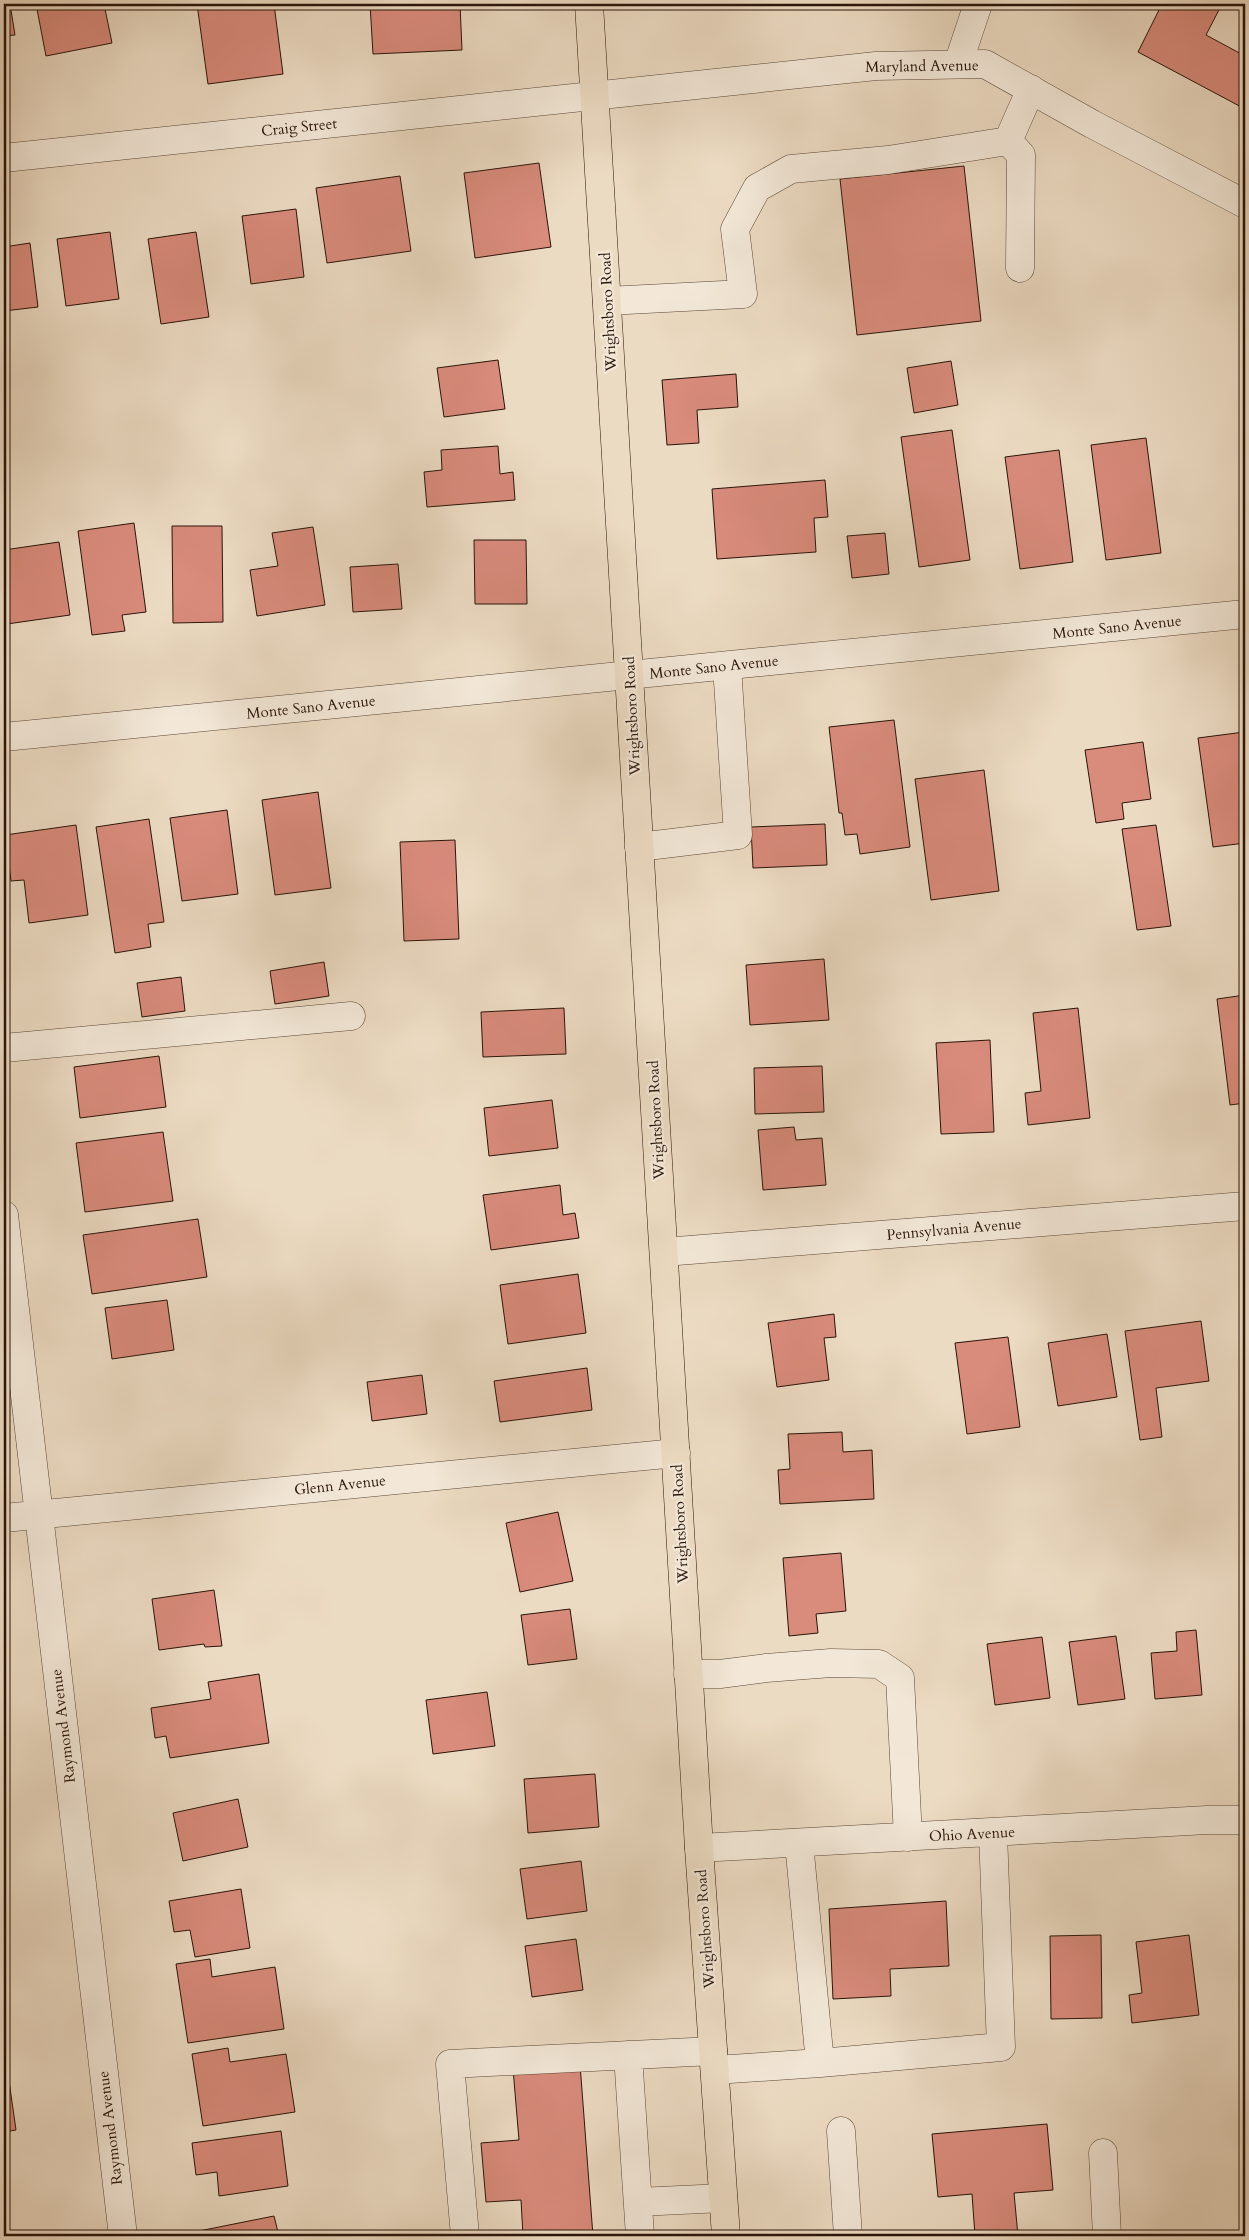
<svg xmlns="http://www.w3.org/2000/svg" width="1249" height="2240" viewBox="0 0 1249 2240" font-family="Cardo,serif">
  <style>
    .building { fill: #d98b7c; stroke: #291408 }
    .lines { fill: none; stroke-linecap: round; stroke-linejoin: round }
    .minor-casing { stroke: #5a4637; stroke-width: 29 }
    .major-casing { stroke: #291408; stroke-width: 29 }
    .minor { stroke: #f3e8d8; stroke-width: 28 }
    .major { stroke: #ecdbc3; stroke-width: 28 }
    .labels { text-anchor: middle; stroke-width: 4.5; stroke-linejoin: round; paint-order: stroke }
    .street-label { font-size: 15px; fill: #291408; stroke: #f3e8d8 }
  </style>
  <rect width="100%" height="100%" fill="#ecdbc3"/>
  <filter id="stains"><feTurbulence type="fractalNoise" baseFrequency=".004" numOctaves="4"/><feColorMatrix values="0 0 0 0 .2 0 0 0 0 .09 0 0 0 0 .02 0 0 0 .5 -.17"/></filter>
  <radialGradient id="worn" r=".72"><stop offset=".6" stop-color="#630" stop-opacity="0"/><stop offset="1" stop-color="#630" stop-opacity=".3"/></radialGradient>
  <path class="building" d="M4,4H10L15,35L4,36Z
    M36,4H104L112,43L46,56Z
    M197,4H274L283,74L208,84Z
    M370,4H460L462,50L373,54Z
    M1162,4H1222L1206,35L1245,56V109L1138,52Z
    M539,163L551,247L475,258L464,173Z
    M964,166L981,321L857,335L840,179Z
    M400,176L411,251L327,263L316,188Z
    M296,209L304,277L251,284L242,216Z
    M110,232L119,299L66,306L57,239Z
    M196,232L209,317L161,324L148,239Z
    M30,243L38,307L4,311V247Z
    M498,360L505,409L444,417L437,368Z
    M951,361L958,405L914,413L907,368Z
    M736,374L738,407L697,410L699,443L667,445L662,380Z
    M952,430L970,560L919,567L901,437Z
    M1146,438L1161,553L1106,560L1091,445Z
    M498,446L500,474L513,472L515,500L427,507L424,472L442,470L441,450Z
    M1059,450L1073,562L1020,569L1005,457Z
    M825,480L828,517L814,518L816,552L717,559L712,489Z
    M134,523L146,612L122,615L125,631L92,635L78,531Z
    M172,526H222L223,622L173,623Z
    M313,527L325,605L257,616L250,570L278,566L272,533Z
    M885,533L889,574L852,578L847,536Z
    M474,540H526L527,604H475Z
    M59,542L70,615L7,624L4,605V550Z
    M398,564L402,609L353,612L350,567Z
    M894,720L910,847L860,854L857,834L845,835L842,813H839L829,727Z
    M1244,732L1245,843L1213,847L1198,738Z
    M1143,742L1151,799L1122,803L1124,819L1096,823L1085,750Z
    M984,770L999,891L931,900L915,779Z
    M318,792L331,888L275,895L262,800Z
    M227,810L238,894L182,901L170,818Z
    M149,819L164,922L148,924L151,947L115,953L96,827Z
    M825,824L827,865L753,868L751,827Z
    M76,825L88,915L29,923L24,880L11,881L5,835Z
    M1156,825L1171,926L1137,930L1122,829Z
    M455,840L459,939L404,941L400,842Z
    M824,959L829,1020L750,1025L746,965Z
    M324,962L329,996L275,1004L270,971Z
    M181,977L185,1011L142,1017L137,983Z
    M1245,995V1103L1230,1105L1217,999Z
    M564,1008L566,1054L483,1057L481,1012Z
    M1078,1008L1090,1118L1028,1125L1025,1093L1041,1091L1033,1013Z
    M990,1040L994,1132L941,1134L936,1043Z
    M159,1056L166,1107L80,1118L74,1067Z
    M822,1066L824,1112L755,1114L754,1068Z
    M552,1100L558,1148L489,1156L484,1108Z
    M794,1127L796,1140L822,1138L826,1185L763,1190L758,1130Z
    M163,1132L173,1201L85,1212L76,1143Z
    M560,1185L563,1215L575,1213L579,1238L491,1250L483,1195Z
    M198,1219L207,1277L92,1294L83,1235Z
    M578,1274L586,1333L508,1344L500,1285Z
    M167,1300L174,1350L112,1359L105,1308Z
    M834,1314L836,1337L824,1338L829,1380L777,1387L768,1323Z
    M1201,1321L1209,1381L1156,1388L1162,1437L1140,1440L1125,1331Z
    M1107,1334L1117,1397L1058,1406L1048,1343Z
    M1008,1337L1020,1427L967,1434L955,1343Z
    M587,1368L592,1410L500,1422L494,1381Z
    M422,1375L427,1414L372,1421L367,1382Z
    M842,1432L843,1452L872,1450L874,1499L780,1504L778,1470L790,1469L788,1434Z
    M558,1512L573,1581L520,1592L506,1523Z
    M841,1553L846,1611L816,1614L818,1633L789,1636L783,1558Z
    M214,1590L222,1646L205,1647L204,1644L159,1650L152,1599Z
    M570,1609L577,1659L528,1665L521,1615Z
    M1245,1609V1646L1241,1610Z
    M1196,1630L1202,1695L1155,1699L1151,1653L1177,1651L1176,1632Z
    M1116,1636L1125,1699L1078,1705L1069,1642Z
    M1042,1637L1050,1698L995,1705L987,1644Z
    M259,1674L269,1743L170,1758L166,1736L155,1738L151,1708L211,1699L208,1682Z
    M487,1692L495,1746L433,1754L426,1700Z
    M595,1774L599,1827L528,1833L524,1779Z
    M238,1799L248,1847L183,1861L173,1813Z
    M581,1861L587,1911L527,1919L520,1869Z
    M241,1889L250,1948L195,1957L190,1930L174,1932L169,1901Z
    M946,1901L949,1966L890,1969L891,1996L833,1999L829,1909Z
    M1101,1935L1102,2018L1051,2019L1050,1936Z
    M1189,1935L1199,2015L1132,2023L1129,1995L1142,1993L1136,1942Z
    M576,1939L583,1990L532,1997L525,1946Z
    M210,1959L212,1977L275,1967L284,2029L188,2043L176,1964Z
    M228,2048L230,2062L286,2054L295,2112L203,2126L192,2054Z
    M580,2064L593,2236H523L521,2200L486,2202L481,2143L519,2140L513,2069Z
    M8,2074L16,2130L4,2132V2075Z
    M1047,2124L1053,2190L1014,2193L1018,2236H975L972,2194L938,2197L932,2134Z
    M281,2131L288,2186L219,2196L217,2172L196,2175L192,2143Z
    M274,2216L279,2236H195L194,2232Z"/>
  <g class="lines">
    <defs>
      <path id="minor" d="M958,64L978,4
        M1008,141L1021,155L1020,268
        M4,158L876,66L985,64L1092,124L1245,204
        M607,301L743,294L735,229L757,188L791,169L888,160L1008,141L1031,89
        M4,737L1245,614
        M639,847L738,835L727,666
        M4,1048L351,1016
        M4,1215L123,2236
        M664,1252L1245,1206
        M4,1518L676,1453
        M688,1674H720L766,1668L831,1663L879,1664L900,1678L908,1837
        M699,1848L1207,1820H1245
        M628,2055L640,2236
        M820,2063L1001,2047L993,1833
        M715,2070L820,2063L799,1843
        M841,2131L848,2236
        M1103,2153L1107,2236
        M638,2202L723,2198
        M465,2236L450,2064L713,2051"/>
      <path id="major" d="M589,4L699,1848L726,2236"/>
    </defs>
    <use href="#minor" class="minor-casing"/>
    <use href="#major" class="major-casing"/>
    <use href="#minor" class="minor"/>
    <use href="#major" class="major"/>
  </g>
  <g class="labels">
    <g class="street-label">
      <text transform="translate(922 66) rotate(-1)" y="5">Maryland Avenue</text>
      <text transform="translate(299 127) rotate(-6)" y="5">Craig Street</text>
      <text transform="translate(608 312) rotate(-93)" y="5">Wrightsboro Road</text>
      <text transform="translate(1117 627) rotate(-6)" y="5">Monte Sano Avenue</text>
      <text transform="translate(714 667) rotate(-6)" y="5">Monte Sano Avenue</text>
      <text transform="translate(311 707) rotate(-6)" y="5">Monte Sano Avenue</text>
      <text transform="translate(632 716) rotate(-93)" y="5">Wrightsboro Road</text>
      <text transform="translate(656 1120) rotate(-93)" y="5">Wrightsboro Road</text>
      <text transform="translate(954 1229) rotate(-5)" y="5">Pennsylvania Avenue</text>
      <text transform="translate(340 1485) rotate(-6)" y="5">Glenn Avenue</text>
      <text transform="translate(680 1524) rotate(-93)" y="5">Wrightsboro Road</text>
      <text transform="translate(63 1726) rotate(-97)" y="5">Raymond Avenue</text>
      <text transform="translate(972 1834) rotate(-3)" y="5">Ohio Avenue</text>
      <text transform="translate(705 1929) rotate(-94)" y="5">Wrightsboro Road</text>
      <text transform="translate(110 2128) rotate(-97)" y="5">Raymond Avenue</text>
    </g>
  </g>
  <rect width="1249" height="2240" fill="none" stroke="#ecdbc3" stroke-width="20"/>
  <rect x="5" y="5" width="1239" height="2230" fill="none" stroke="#291408" stroke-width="2.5"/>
  <rect x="10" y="10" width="1229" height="2220" fill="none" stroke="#291408"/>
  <rect width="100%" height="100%" filter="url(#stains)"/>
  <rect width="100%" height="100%" fill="url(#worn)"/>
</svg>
